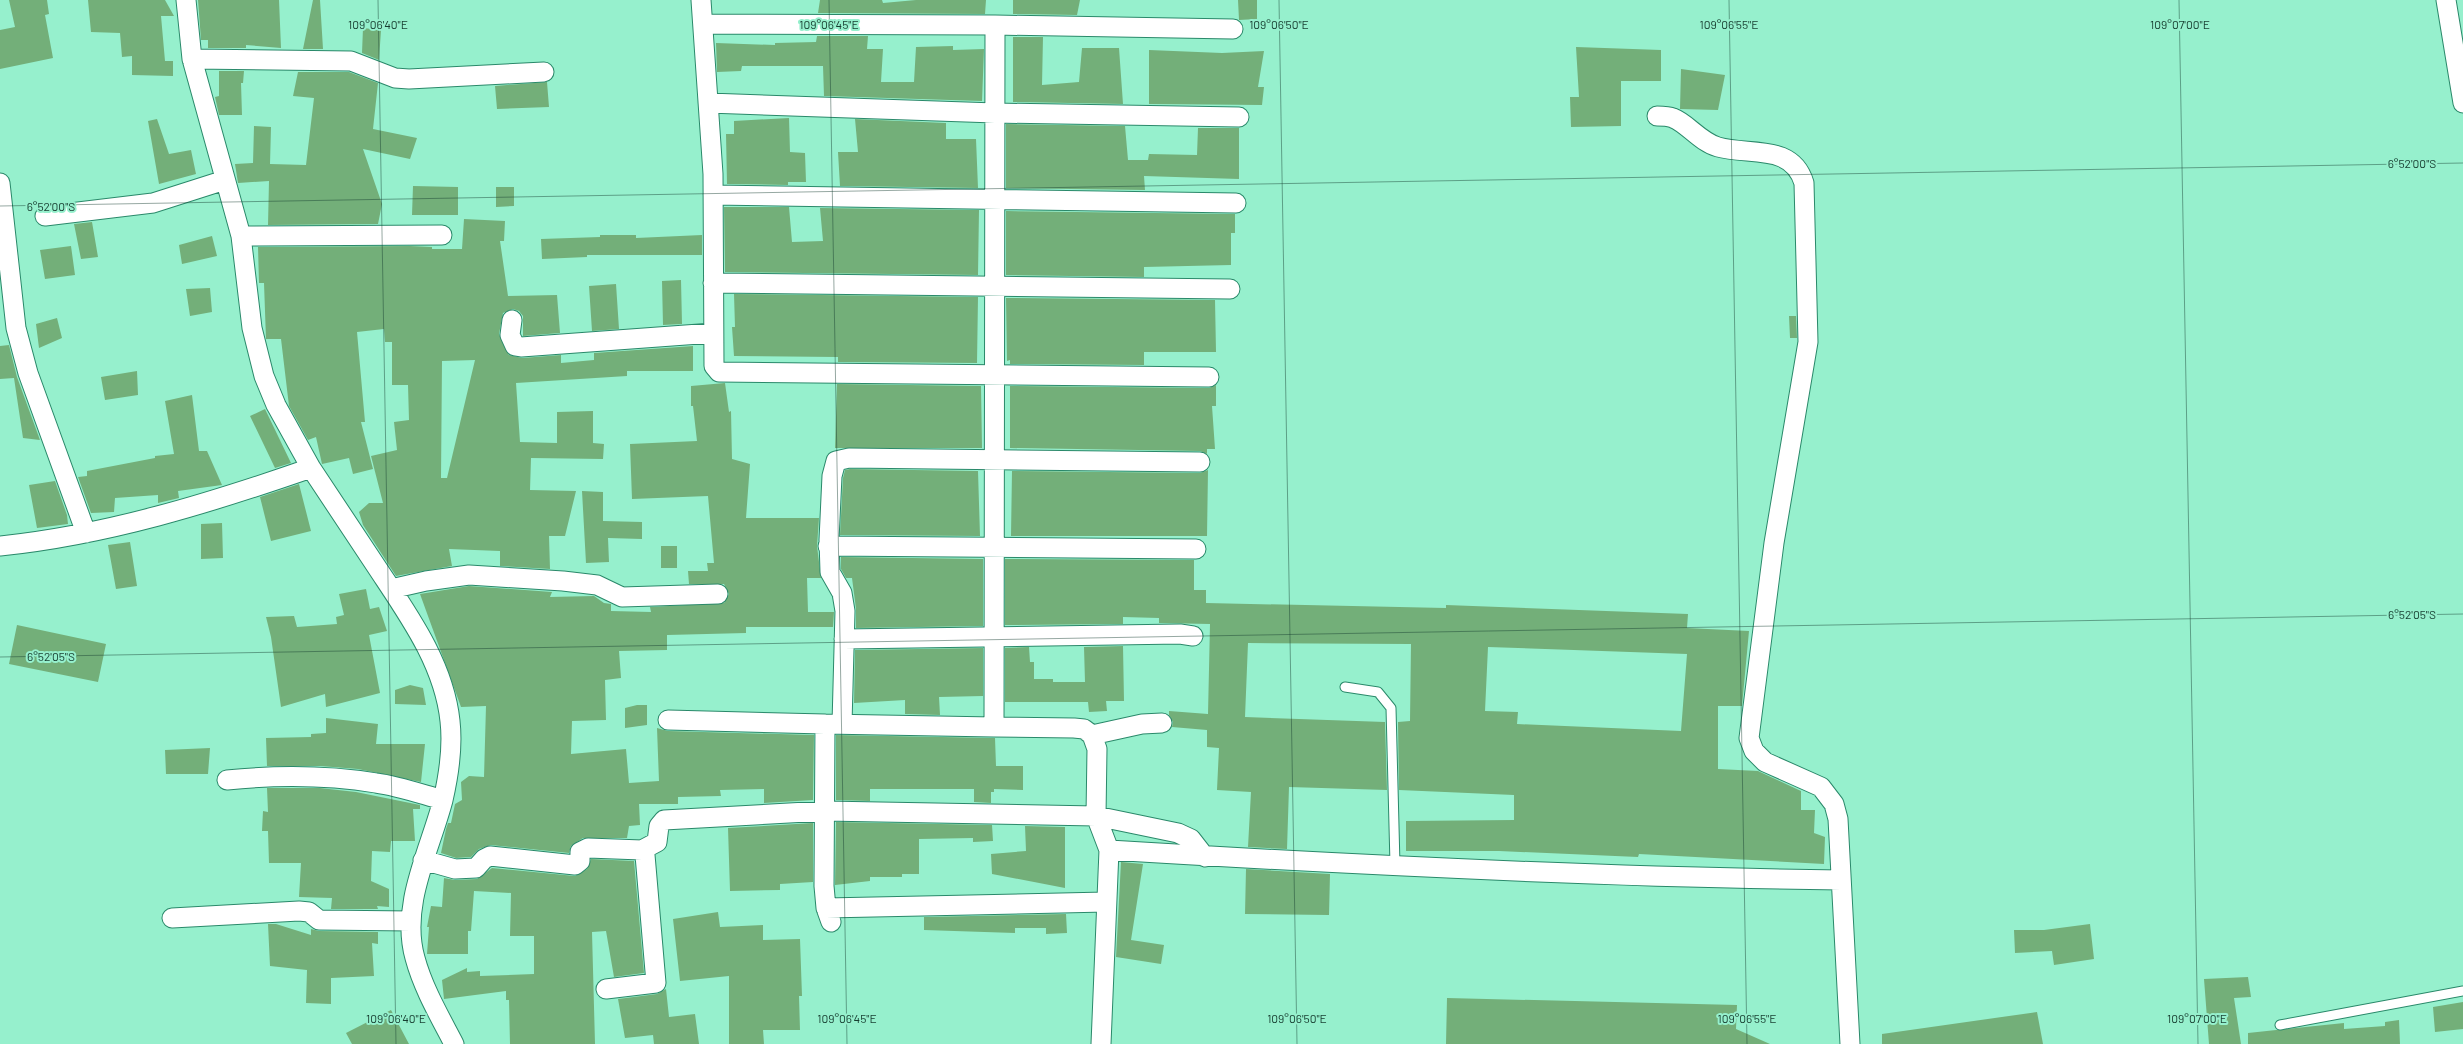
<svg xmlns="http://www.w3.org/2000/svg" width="2463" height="1044" viewBox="0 0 2463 1044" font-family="Barlow,sans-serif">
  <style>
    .building { fill: #73af79; fill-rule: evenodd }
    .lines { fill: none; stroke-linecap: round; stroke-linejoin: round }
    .lane-casing { stroke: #2a896a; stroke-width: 11 }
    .street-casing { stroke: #2a896a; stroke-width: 21 }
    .lane { stroke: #fff; stroke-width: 9 }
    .street { stroke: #fff; stroke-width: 19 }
    .ticks { fill: none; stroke: #173d30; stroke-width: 1; stroke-opacity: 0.45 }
    .ticks-label { font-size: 12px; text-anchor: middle; fill: #173d30; stroke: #96f0cd; stroke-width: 4; stroke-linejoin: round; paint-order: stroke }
  </style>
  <rect width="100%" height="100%" fill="#96f0cd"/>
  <path class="building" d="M9,0H47L49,14L45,15L53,58L0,69V30L15,27Z
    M88,0H165L174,16H161L165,61H173V76L132,75V56L122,57L120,33L91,32Z
    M198,0H279L281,48L246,45V48H208V40H201Z
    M313,0H320L323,49H303Z
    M820,0H882L883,3L916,0H986L985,14L818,13Z
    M1013,0H1080L1077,15L1013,14Z
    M1238,0H1257V19L1239,20Z
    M363,28L381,30L379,60L362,53Z
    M817,36H868L867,49H883L881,82H914L916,47L953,46V50L984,49L982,101L824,96L823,66H742L741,71L717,72L716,43L775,45V43L816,42Z
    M1013,37H1043L1042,85L1079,82L1082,48H1119L1123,104L1013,102Z
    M1576,47L1661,50V81H1621V126L1571,127L1570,97H1579Z
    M1149,50L1222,53L1264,51L1258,87H1264L1262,105L1149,104Z
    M1681,69L1725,75L1718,110L1680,109Z
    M219,71H244L243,83H241L242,115H219L215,97L219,96Z
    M298,72H349L378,83L373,129L417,138L410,159L363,149L382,204L378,224L268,225L269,181L238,183L235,164L253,163L254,126L271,127L270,164L306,165L314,98L293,96Z
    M547,82L549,107L497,109L495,86Z
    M789,118L790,152L805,153L806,182H788V185L727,184L726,134H734V121Z
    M157,119L169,154L191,150L196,174L159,184L148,121Z
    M855,119L946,123V139H976L978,188L840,186L838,152H858Z
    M1006,124L1125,126L1128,160H1148L1149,154L1197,155L1198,128H1239V179L1144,176L1145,190L1006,188Z
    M413,186L458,187V215H412Z
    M496,187H514V206L496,207Z
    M724,207H789L792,242L823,241L820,208L979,210L978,275L725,272Z
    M1006,211L1235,214V233H1231V265L1144,267V277L1006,275Z
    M464,219L505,221L504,241H500L508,296L557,295L560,333L523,336V316L519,311L513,309L503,313L499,334L509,355L522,358L561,355V363L594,360V353L693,346V371H627V376L516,383L520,442L557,443V412L593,411V443L604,444L603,459L531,458L530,490L576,491L565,536H549L550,569L500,566V551L449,549L452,566L396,576L363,525L359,512L369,503H383L371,456L397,450L394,422L409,420L408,385H392V342H385L384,329L357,332L365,422H361L373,469L353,474L349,458L322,464L316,437L308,440L289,406L281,339H266L264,283H259L258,247L410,246L432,247V249H462ZM475,360L447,478H441L442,361Z
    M92,222L98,257L81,259L74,224Z
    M600,235H636V238L702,235V255H587V257L542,259L541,239L600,237Z
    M212,236L217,256L182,264L179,245Z
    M71,246L75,275L45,279L40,250Z
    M681,280L682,324L663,325L662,281Z
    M616,284L619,329L592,331L589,286Z
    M210,288L212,312L190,316L186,289Z
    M734,294L978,297L977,363L838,362V357L734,356L732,327H735Z
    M1006,298L1215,300L1216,352H1144V365L1010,364V360L1007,361Z
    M1789,316H1796L1797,338H1790Z
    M57,318L62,338L39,348L36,324Z
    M9,345L17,377L40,440L23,438L14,378L0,379V346Z
    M137,371L138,395L105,400L101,377Z
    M725,383L729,412L731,411L732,459L750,464L746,518H819L817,546L821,578H807L808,612H834L833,627H746V633L667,635V650L619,651L621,678L605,680L606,720L572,721L571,754L626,749L629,783L659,781L657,728L668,731L814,735L813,800L764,803V789L720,790L721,796L678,797V804H639L640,825L629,826L627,838H583L571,846L569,853L491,845L479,849L471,857L456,858L441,853L446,829L448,823H451L455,804L462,800L461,782L469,776L484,777L486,706L461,707L420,594L469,586L552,592L550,597L594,596L604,603L611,604V611L651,612L650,607L724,603L729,594L724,584H689L688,571H708L707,563H714L708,496L632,499L630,444L697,441L693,406H691V386Z
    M837,384L981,386L982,448H835Z
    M1216,385V406H1212L1215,449H1207V454L1200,451L1010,448V386L1209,388Z
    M192,395L199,451H207L222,485L178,491L179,498L158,503V495L115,498L114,512L91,513L78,477L87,476V471L155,458V456L174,454L165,401Z
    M265,409L291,463L275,468L250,416Z
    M850,469L978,471L980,536L840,535L843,478L845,470Z
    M1208,470L1207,536H1011L1012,471L1200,473Z
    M55,481L67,515L68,524L37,528L29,485Z
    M299,484L311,531L271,541L260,497Z
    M582,491L603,492V521L642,522V539L608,538L609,562L586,563Z
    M222,523L223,558L201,559V524Z
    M130,542L137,586L116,589L108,545Z
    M661,546H677V568H661Z
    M841,557L983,559V626L856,628V609L852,578H846L841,569Z
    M1005,559L1194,560V590H1206V603L1446,608V605L1688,614L1687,628L1749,631L1742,706H1718V769L1758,771L1801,791V810H1815L1814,833L1825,837L1824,864L1639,854L1638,857L1499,851H1406V821L1514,820V795L1399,790L1398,722L1410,721L1411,644L1248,643L1245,717L1385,722L1387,790L1289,787L1287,849L1248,847L1251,792L1217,790L1219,748L1207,747V730L1172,727L1173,722L1169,715V711L1208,714L1210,624L1159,623V618L1123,617V624L1005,625ZM1488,647L1687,654L1681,731L1517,724L1518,712L1485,711Z
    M366,589L370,609L379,607L387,631L369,635L380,693L326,707L325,694L281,707L271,637L266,617L294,616L297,627L337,624L336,617L344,615L339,594Z
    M17,625L106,644L98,682L9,664Z
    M1123,646L1124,701H1106L1107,711L1089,712L1088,702H1005V648L1029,647L1030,662H1034V679H1053V682H1085L1084,647Z
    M983,648V696L939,697L940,715L905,714V700L854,703L855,650Z
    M410,685L423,688L426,705L395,704V690Z
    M637,705H647V725L625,728V708Z
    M326,718L378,724L376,744H425L421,782L358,769L320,766H267L266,738L311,737V734L326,733Z
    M836,735L995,738L996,766H1023V790L994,789V792H991V803L974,802V789H870V801L836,800Z
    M210,748L208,774H166L165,750Z
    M267,788H320L356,792L420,805V809H413L415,841H391L390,852L372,851L371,881L389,889V907L377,906L378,909H331L332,898L299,897L301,863H269L268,831H262L263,811L268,812Z
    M836,822L992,825L993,841L973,842V838L919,839V874H902V877H870V881L835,885Z
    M813,823V882L780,884V890L730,891L728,828Z
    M1025,826L1065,827V888L992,874L991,854L1026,851Z
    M591,859L634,861L644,973L614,977L606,931L592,932L595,1044H510L509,1000H506V991L444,999L442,980L467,968V972L480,971V976L534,974V936H510L511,893L474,891L471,931H468V954H427L429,927H427L431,906L442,907L444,878L455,880L477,879L492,868L575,876L587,869Z
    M1121,862L1143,864L1131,940L1164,945L1161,964L1116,957Z
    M1246,869L1330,874L1329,915L1245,914Z
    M718,912L720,927L763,925V940L800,939L802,996H799L800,1030H763L764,1044H729V976L680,981L673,919Z
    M1066,914L1067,933L1046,934V928H1015V933L924,930V917Z
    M268,924H276L311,935V929L319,931L378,932V944L372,943L374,976L331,978V1004L306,1003L307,970L270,966Z
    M2090,924L2094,959L2054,965L2052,951L2015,953L2014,930H2044Z
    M2248,977L2251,997L2234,998L2241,1044H2209L2204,979Z
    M666,989L669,1017L695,1014L699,1044H654L653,1035L625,1038L618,999L657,994Z
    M1447,998L1737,1005L1736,1029L1770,1044H1446Z
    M2463,1002V1029L2435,1032L2433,1007Z
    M391,1010L409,1044H352L346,1033Z
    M2037,1012L2043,1044H1882V1034Z
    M2399,1020L2400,1044H2248V1033L2344,1023V1029L2385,1026V1022Z"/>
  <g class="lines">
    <defs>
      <path id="lane" d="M1345,687L1378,692L1391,708L1395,865
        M2280,1025L2463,991"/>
      <path id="street" d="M186,0L192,59L241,236L252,328L264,376L276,405L311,468
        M701,0L713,174L714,366L719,372L1209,377
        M2446,0L2463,103
        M703,24L995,25L994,727L825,724L824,886L826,908L831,922
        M995,25L1233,29
        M192,59L351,61L395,78L409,79L544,72
        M708,103L995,113L1239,117
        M1657,116C1662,116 1668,116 1673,118C1687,123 1700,142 1718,147C1749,156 1792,143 1804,183L1808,342L1774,543L1749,738L1754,751L1765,762L1821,787L1834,804L1838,819L1850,1044
        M0,183L16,328L28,373L86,533
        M713,195L1236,203
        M45,216L153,203L225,180
        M241,236L442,235
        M713,283L1230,289
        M512,320L510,335L515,346L521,347L713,333
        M0,546C107,535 210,503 311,468C332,500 354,533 376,566C407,613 444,663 450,721C453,747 449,774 443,800C430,850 400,905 415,958C423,988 440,1017 454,1044
        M828,546L1196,549
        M391,589L426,581L469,575L563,581L597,585L622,597L718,594
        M844,639L1180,634L1193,636
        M668,720L825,724
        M842,724L845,611L842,593L830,572L829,540L832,476L836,461L849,458L1200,462
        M994,727L1074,728L1084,729L1092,735L1097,749L1096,816L1109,850C1353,865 1596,877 1841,880
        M1092,735L1142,724L1162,723
        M227,780C277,775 326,775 376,783C398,786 421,794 443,800
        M642,850L657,842L659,826L664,820L825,811L1096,816L1178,833L1191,839L1205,857
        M423,860L455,869L476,868L484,859L490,856L575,865L580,861V852L588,848L642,850L645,855L656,983L606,989
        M826,908L1106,902
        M172,918L299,911L309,912L319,920L411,921
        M1101,1044L1109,850"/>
    </defs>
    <use href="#lane" class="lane-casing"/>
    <use href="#street" class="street-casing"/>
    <use href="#lane" class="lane"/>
    <use href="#street" class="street"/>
  </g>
  <path class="ticks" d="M378,0L396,1044M829,0L847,1044M1279,0L1297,1044M1729,0L1747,1044M2179,0L2198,1044M0,206L2463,163M0,657L2463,614"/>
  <g class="ticks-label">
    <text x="378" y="29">109°06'40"E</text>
    <text x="829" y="29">109°06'45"E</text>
    <text x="1279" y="29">109°06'50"E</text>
    <text x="1729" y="29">109°06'55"E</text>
    <text x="2180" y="29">109°07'00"E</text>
    <text x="2412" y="168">6°52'00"S</text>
    <text x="51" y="211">6°52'00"S</text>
    <text x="2412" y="619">6°52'05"S</text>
    <text x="51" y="661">6°52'05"S</text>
    <text x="396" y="1023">109°06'40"E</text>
    <text x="847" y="1023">109°06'45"E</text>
    <text x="1297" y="1023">109°06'50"E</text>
    <text x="1747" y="1023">109°06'55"E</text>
    <text x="2197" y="1023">109°07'00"E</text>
  </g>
</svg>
